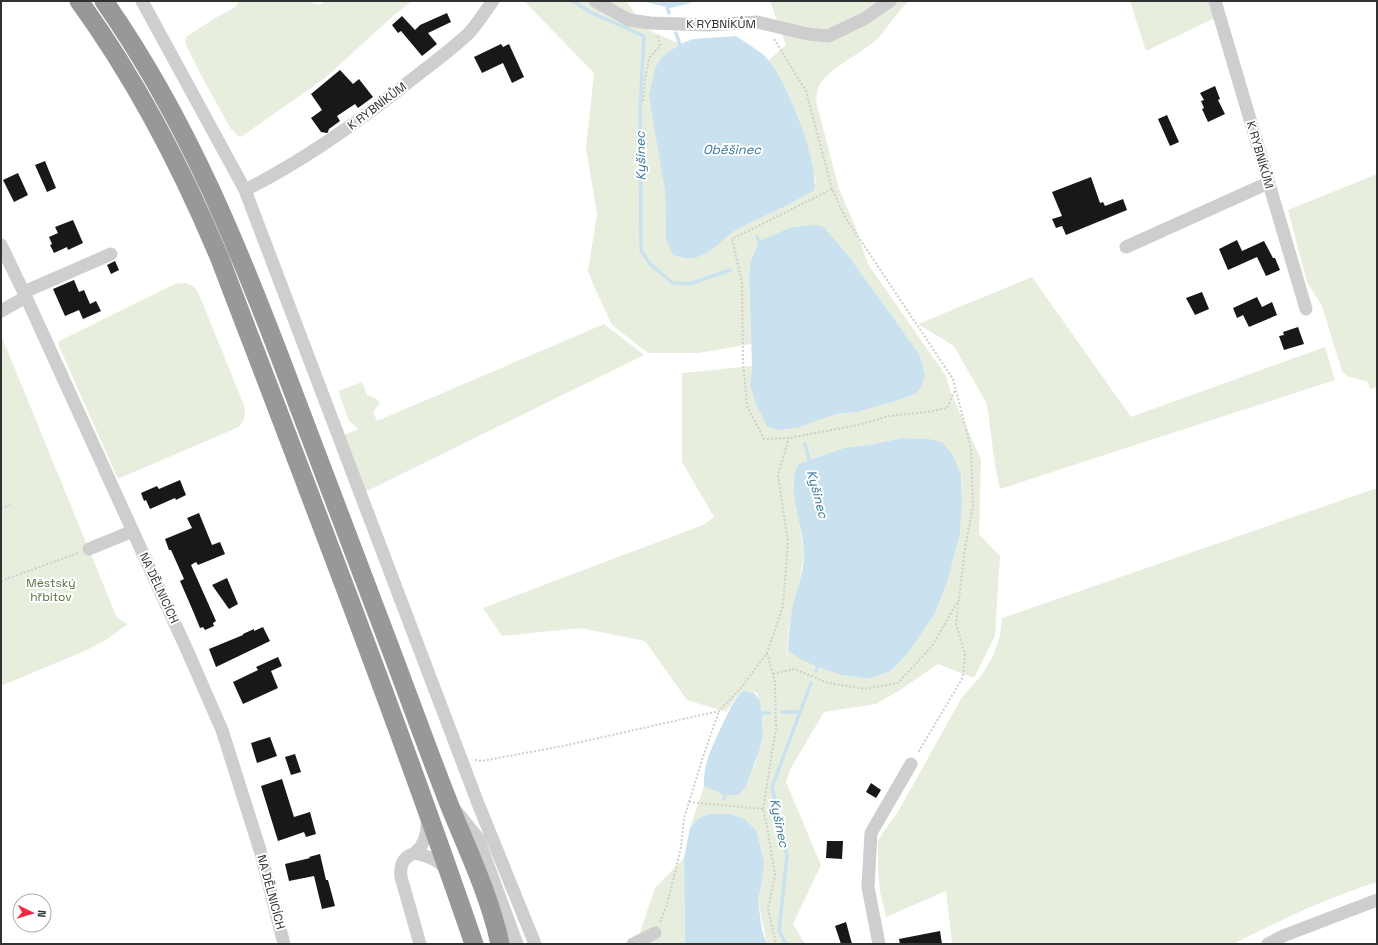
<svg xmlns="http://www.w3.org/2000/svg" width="1378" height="945" viewBox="0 0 1378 945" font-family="'Space Grotesk',sans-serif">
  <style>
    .green { fill: #e8eede; fill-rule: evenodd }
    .water { fill: #cae2ef }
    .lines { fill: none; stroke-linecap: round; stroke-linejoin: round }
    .stream { stroke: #cae2ef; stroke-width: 3.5 }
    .building { fill: #181818 }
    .path { stroke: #cecece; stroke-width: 2; stroke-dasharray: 2 2; stroke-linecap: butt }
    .minor { stroke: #cecece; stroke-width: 13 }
    .highway { stroke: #989898; stroke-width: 19 }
    .labels { text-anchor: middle; stroke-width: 4; stroke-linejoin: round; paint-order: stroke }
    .street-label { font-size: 12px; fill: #313131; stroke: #fff }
    .park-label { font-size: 12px; fill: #56703b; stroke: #fff }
    .water-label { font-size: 13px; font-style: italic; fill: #397899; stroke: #fff }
  </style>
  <rect width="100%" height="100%" fill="#fff"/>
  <path class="green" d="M240,1H312L313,3L319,5L324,1H412L393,16L325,78L241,137L238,136L231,129L204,81L186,45L185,40L187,36L217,17L234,8Z
    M524,1H626L646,29L680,44L664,56L661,162L665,191L666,240L701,256L739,228L761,217L801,198L816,183C807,140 794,96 769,60L786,45L770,1H909C896,13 890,25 879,37C864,53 829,67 819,86C817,90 817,96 816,101L839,189L855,226L868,264L946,376L951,393L981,459L979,534L1000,556L995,636L974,678L938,664L900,690L876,704L824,712L790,770L786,782L821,865L793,924L805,944H767L758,901L761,886L756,830L745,819L731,814L699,818L690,828L704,786L717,792L754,767L760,749L763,735L761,707L757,693C737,689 737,698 726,712L687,700L645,641L580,628L502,636L483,608L703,525L714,517L682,462V373L752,366L750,385L816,421L837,414L858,412L902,399L915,394L921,360L917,351L848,255L824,227L771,237L759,241L750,263L749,277L751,344L699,353H648L612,325L596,291L588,271L597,214L586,148L594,73ZM902,438L929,439L961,474L962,484L960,534L948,580L934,615L908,653L891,671L869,679L841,675L801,659L788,651L787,663L788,631L794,604L799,586L804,553L793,482L844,448L869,445Z
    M1130,1H1210L1215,18L1146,51Z
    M1377,174V387L1370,389L1368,382L1347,376L1342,371L1322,306L1307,282L1288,210Z
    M1032,277L1131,417L1325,347L1335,380L1000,489L995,465L987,404L954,346L918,324Z
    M186,283L193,286L198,292L244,405C246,415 245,420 239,427L120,478L117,477L59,346V341L175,284Z
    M604,324L644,355L365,492L344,435L359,429L349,421L338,391L362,382L367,395L375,398L380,402L379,405L373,412L377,421Z
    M1,335L117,618L128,624L106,640L87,650L1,686Z
    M1377,488V882C1327,898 1280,920 1233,944H952L946,891L886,917L880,892L878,873V840L899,810L962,697L981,676L993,656L1000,636L1002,618Z
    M684,858L685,944H636L655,888Z"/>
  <path class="water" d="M642,1H691V3L670,8Z
    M736,36C746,43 764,53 770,62C787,82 820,165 814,190C791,205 765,215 740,228C728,234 712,252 700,256C690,260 683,258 673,255L666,240L665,191L649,96L655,68L663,56L680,44L693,39Z
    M816,225L824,227L848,255L917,351L921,359L925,376L921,387L915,394L902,399L858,412L837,414L816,421L800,427L781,430L767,427L756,404L750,385L752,366L749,277L750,263L759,241L792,227Z
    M902,438L929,439L942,442L952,454L961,474L962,500L960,534L948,580L934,615L908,653L891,671L869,679L841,675L818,667L802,660L788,651C788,635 790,620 793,605C797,588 804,572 804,554C804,529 785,486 799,464L844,448L869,445Z
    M743,691L754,693L759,699L761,707L763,735L760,749L745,788L738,795H724L704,786C703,761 714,744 723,723C729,712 733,700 743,691Z
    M709,814H731L745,819L756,830L764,862L761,886L758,901L762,930L767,944H685L684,858L690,828L699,818Z"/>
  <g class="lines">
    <path class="stream" d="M573,1L590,12L644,36L640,109L641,250L650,264L673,283L689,284L730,270
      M665,1L669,13
      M676,33L681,48
      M757,237L760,245
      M805,444L810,465
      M816,671L819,663
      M782,712H800
      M760,717L762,713H769
      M724,799L726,791
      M786,944L779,931L787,856L772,787L811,683"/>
  </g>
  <path class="building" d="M447,13L451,22L428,33L437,44L422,56L401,31L398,33L392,25L402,16L415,30L420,25Z
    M501,44L503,47L509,44L524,77L512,83L503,63L482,73L474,57Z
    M340,70L353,84L359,79L373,97L358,108L355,104L337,116L340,121L329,129L328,132L327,133L321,132L311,118L322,110L311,94Z
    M1215,86L1220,99L1218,100L1225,114L1208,122L1202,109L1204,108L1201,101L1204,100L1200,93Z
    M1167,115L1179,142L1170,146L1158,119Z
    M45,161L56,188L47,192L35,165Z
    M18,173L28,195L14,202L3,180Z
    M1091,177L1100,203L1103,202L1105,206L1123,199L1127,210L1066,235L1062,226L1056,228L1052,219L1062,216L1052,192Z
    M73,220L83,243L68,250L67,247L54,253L50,245L52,244L49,237L58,233L55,227Z
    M1237,240L1242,251L1264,241L1273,258H1275L1280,270L1266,276L1257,257L1228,270L1219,249Z
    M115,261L119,270L111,274L107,265Z
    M74,280L79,292L84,290L90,304L96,301L101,311L83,319L79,310L65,316L53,289Z
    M1202,292L1209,309L1195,315L1186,298Z
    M1257,297L1262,307L1272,302L1277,315L1249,327L1243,315L1237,318L1233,308Z
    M1298,327L1304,344L1284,350L1279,336L1284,335L1283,332Z
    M180,480L186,495L176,500L175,498L150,509L146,500L144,501L141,493L157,486L159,489Z
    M199,513L212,545L220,542L225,554L198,565L196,562L191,565L216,621L213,623L214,626L205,630L203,627L200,628L193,611L180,581L184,579L171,550H169L165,539L192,528L187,518Z
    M227,578L238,604L229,609L212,585Z
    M263,627L270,641L216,667L209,649L243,635V634L254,629V631Z
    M278,657L282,666L271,671L278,688L243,704L233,682L258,670L256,667Z
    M270,737L277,756L257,763L251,743Z
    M295,754L301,772L291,775L285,757Z
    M282,779L294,817L310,812L316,834L306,837L304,832L278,841L261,786Z
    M871,783L881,790L876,798L866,792Z
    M827,841H843L842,859L826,858Z
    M320,854L326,880H328L335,906L322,909L314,876L289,881L285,864L310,858L309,857Z
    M846,922L852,944H841L835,926Z
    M940,931L942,944H900L899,939Z"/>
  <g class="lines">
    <path class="path" d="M774,39L806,91L832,189L845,217L953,379L971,448L973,506L965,548L956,624L965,654L963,677L918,753
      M643,101L645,79L649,58L660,46L658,36
      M832,189L732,239L742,282L743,361L747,406L764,439L789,438L858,425L889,416L927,412L947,408L955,390
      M1,508L11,505
      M1,581L78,553
      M773,674L794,669L828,683L865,689L898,683L932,646L958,601
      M475,760L482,761L563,746L719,711L740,689L767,653L783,606L788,542L778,475L789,438
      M689,802L763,809L768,832L775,875L768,909L776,944
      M763,809L776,728L775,682L767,653
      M660,922L667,905L681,847L684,818L704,754L719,711"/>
    <path class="minor" d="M142,1L245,190L479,806L535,944
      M595,1L629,20L650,23L709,25L757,22L808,34L828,36L864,19L890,1
      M1215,1L1306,309
      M245,190C302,162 355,124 405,85C426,68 449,52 469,33C478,23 485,11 493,1
      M1,245L26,297L187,650L222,730L260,850L284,944
      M1126,247L1268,183
      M24,292L111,254
      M1,311L26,297
      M89,549L133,531
      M457,812L478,838L517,944
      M415,853C427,856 440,860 447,871
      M420,944L401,877C400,869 401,862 407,857C410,855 413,854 416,852C425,844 428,831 427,819
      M633,944L655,933
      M879,944L868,887L871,833L911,764
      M1268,944L1283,936L1377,900"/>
    <path class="highway" d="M79,1C137,81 182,168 220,259C307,487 395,714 474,944
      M104,1C188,121 241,253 292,389C325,476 358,563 391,650C411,703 430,756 451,809C469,853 490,897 500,944"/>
  </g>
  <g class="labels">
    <g class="street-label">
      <text x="721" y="28">K RYBNÍKŮM</text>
      <text transform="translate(377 106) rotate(-37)" y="4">K RYBNÍKŮM</text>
      <text transform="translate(1260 155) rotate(74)" y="4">K RYBNÍKŮM</text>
      <text transform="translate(159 588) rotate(65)" y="4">NA DĚLNICÍCH</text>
      <text transform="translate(271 892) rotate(75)" y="4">NA DĚLNICÍCH</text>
    </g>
    <g class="park-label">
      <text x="51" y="587">Městský<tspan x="51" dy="14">hřbitov</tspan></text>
    </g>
    <g class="water-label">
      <text x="732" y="154">Oběšinec</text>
      <text transform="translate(640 156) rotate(-91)" y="5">Kyšinec</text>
      <text transform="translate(818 494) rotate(75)" y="5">Kyšinec</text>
      <text transform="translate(780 823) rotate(78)" y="5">Kyšinec</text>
    </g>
  </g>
  <rect width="1378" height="945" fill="none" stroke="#313131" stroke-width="4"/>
  <g transform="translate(32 913) rotate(95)"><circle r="19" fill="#ffffff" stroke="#adadad"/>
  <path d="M0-3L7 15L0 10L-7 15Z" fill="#f02b43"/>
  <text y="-6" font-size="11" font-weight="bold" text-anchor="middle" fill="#313131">N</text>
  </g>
</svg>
